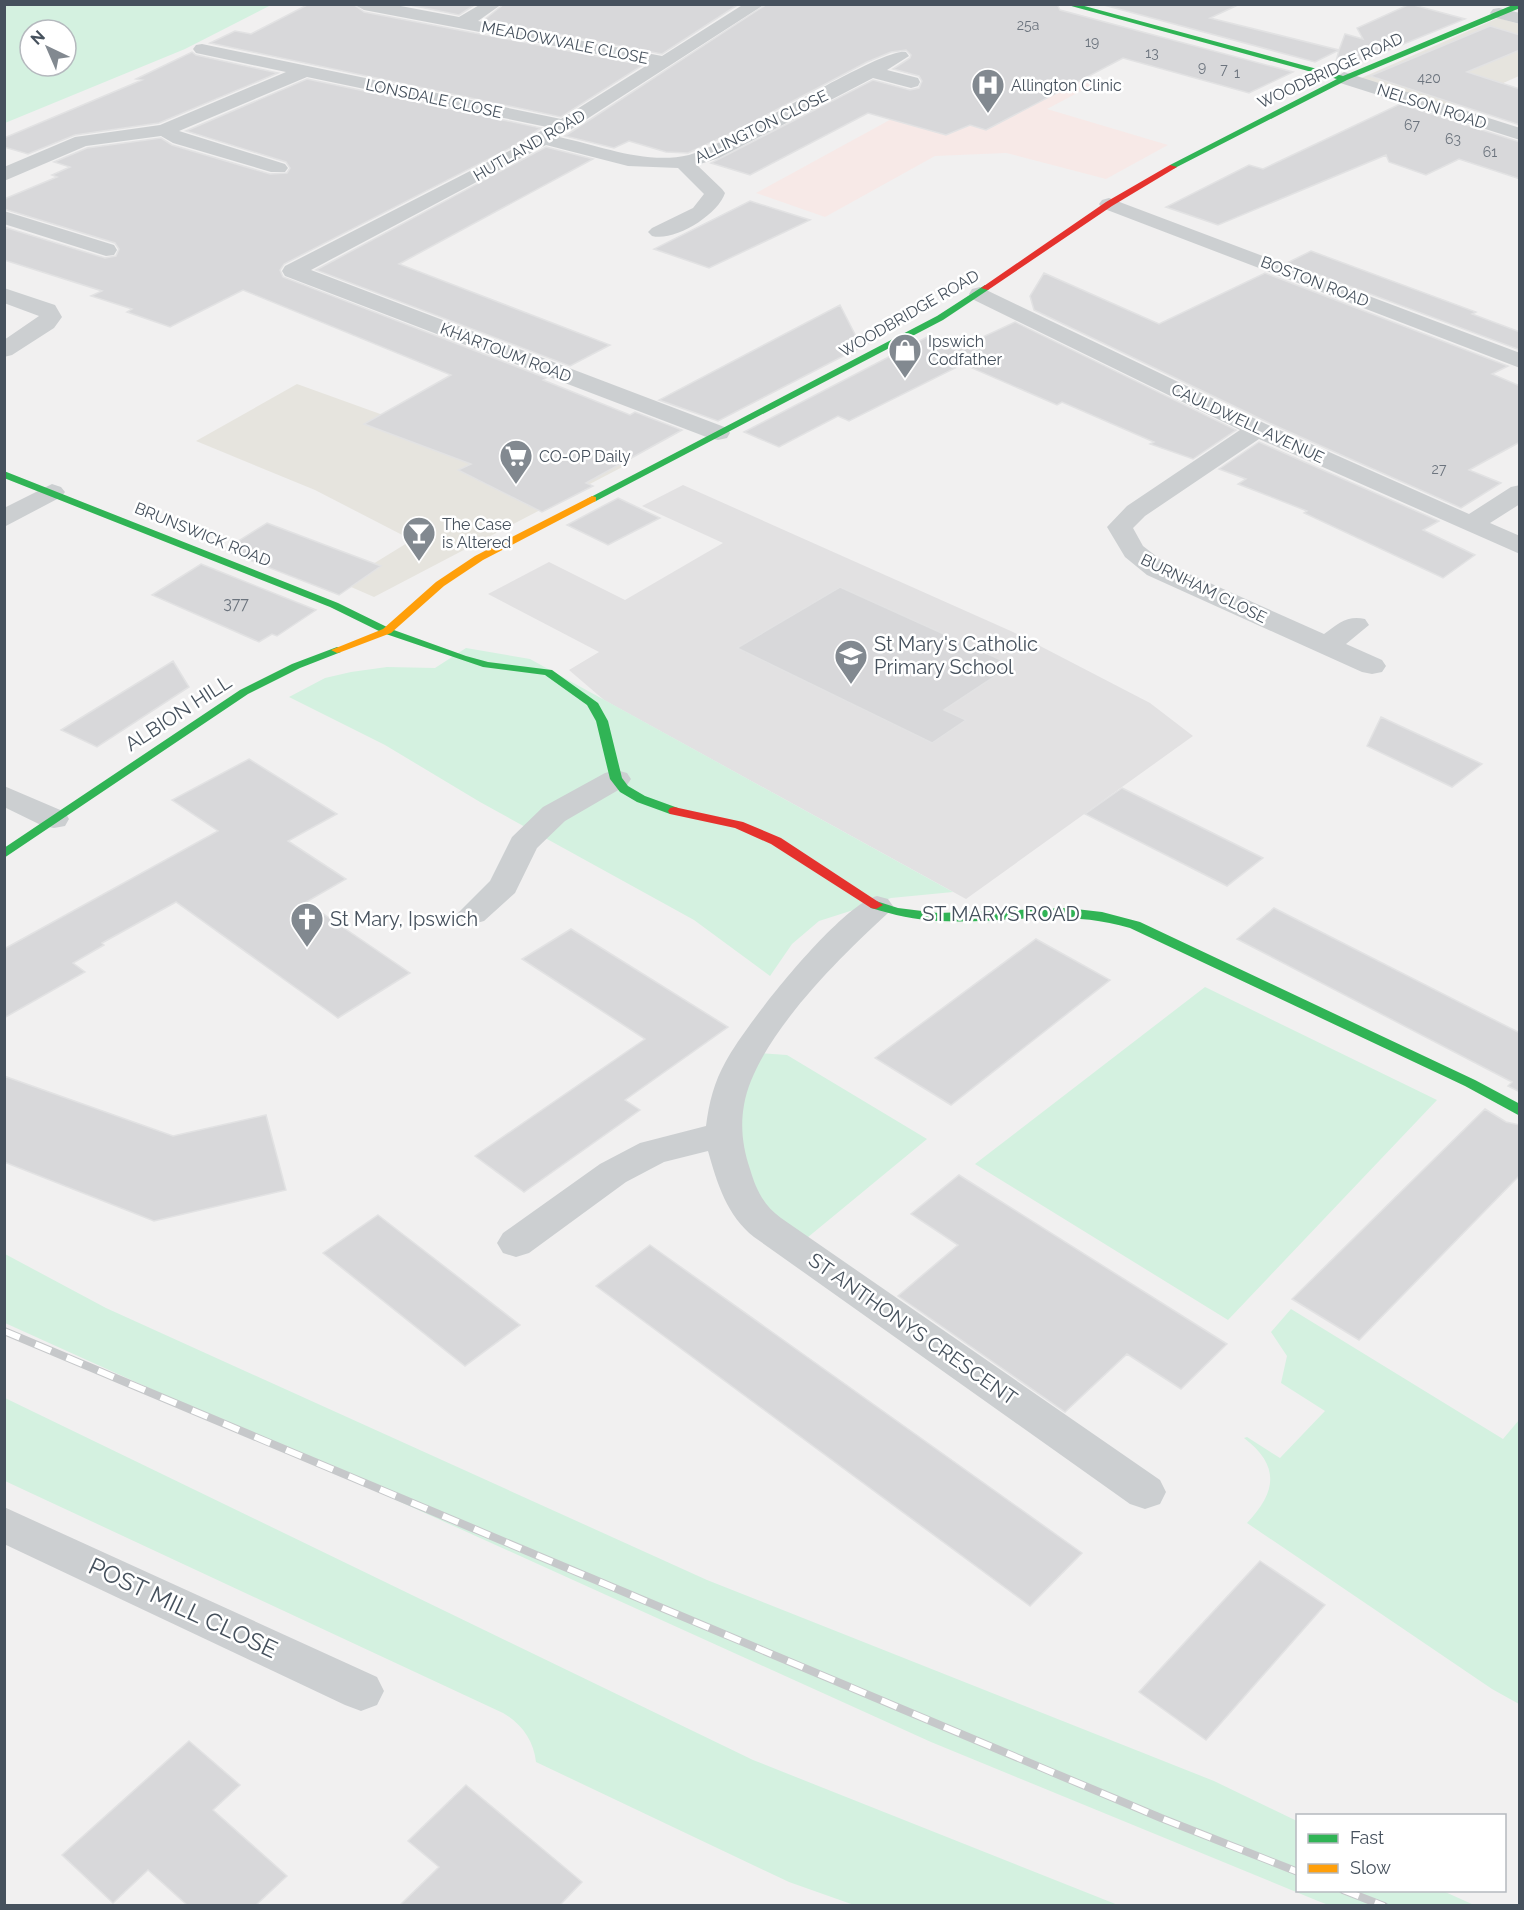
<svg xmlns="http://www.w3.org/2000/svg" width="1524" height="1910" viewBox="0 0 1524 1910" font-family="Raleway,sans-serif">
  <style>
    .commercial { fill: #e6e4de }
    .education { fill: #e2e1e2 }
    .medical { fill: #f7e9e7 }
    .green { fill: #d4f1e0; fill-rule: evenodd }
    .building { fill: #d8d8da; stroke: #e2e2e3; stroke-width: 1.5 }
    .lines { fill: none; stroke-linecap: round; stroke-linejoin: round }
    .street { fill: #cccfd1; fill-rule: evenodd }
    .fast { fill: #30b455; fill-rule: evenodd }
    .slow { fill: #ff9f0a; fill-rule: evenodd }
    .jam { fill: #e5322d; fill-rule: evenodd }
    .rail-casing { stroke: #c6c8ca; stroke-width: 8 }
    .rail { stroke: #fff; stroke-width: 6; stroke-dasharray: 17; stroke-linecap: butt }
    .labels { text-anchor: middle; stroke-width: 5; stroke-linejoin: round; paint-order: stroke }
    .far-number-label { font-size: 14px; fill: #6c747e }
    .far-street-label { font-size: 16px; fill: #46515d; stroke: #fff }
    .far-poi-label { font-size: 16px; fill: #46515d; stroke: #fff; text-anchor: start }
    .number-label { font-size: 16px; fill: #6c747e }
    .poi-label { font-size: 20px; fill: #46515d; stroke: #fff; text-anchor: start }
    .street-label { font-size: 20px; fill: #46515d; stroke: #fff }
    .near-street-label { font-size: 24px; fill: #46515d; stroke: #fff }
  </style>
  <rect width="100%" height="100%" fill="#f1f0f0"/>
  <path class="commercial" d="M1498,18L1519,24V76L1449,107L1359,79Z
    M297,384L483,451L536,421L630,463L374,597L342,583L412,540L315,490L196,441Z"/>
  <path class="education" d="M683,485L1013,632L1150,703L1193,736L966,899L604,700L569,670L599,652L488,594L549,562L625,600L723,543L642,506Z"/>
  <path class="medical" d="M1003,58L1100,81L1047,109L1168,145L1106,179L1006,153L935,156L825,217L756,193Z"/>
  <path class="green" d="M5,4H271V5L185,49L5,123ZM30,30H66V66H30Z
    M466,648L530,659L953,892L891,898L819,921L792,944L770,976L694,920L480,802L385,745L289,697L325,678L351,672L387,667L435,668Z
    M1205,987L1437,1100L1228,1320L975,1164Z
    M746,1052L787,1055L927,1139L796,1247L752,1214L730,1085Z
    M5,1254L106,1308L707,1580L1214,1781L1297,1821L1298,1890L1443,1891L1474,1905L1331,1906L1318,1901L931,1742L5,1323Z
    M1291,1309L1503,1439L1519,1420V1704L1492,1689L1247,1523C1276,1493 1281,1466 1244,1438L1247,1437L1280,1458L1325,1411L1281,1383L1287,1356L1271,1332Z
    M5,1398L753,1760L1118,1905H854L789,1882L536,1762C534,1741 521,1723 503,1713L5,1481Z"/>
  <path class="building" d="M309,4H353L364,12L643,65L561,117L210,43L235,31L251,34Z
    M405,4H476L459,15Z
    M504,4H739L662,54L484,20Z
    M767,4H1057L1060,10L1293,72L1249,93L1123,58L986,130L970,125L946,135L868,113L750,175L711,163L873,80L910,90L919,88L922,81L919,76L893,69L910,58L911,55L906,50L891,52L867,62L736,131L688,153L666,152L629,141L614,148L565,136Z
    M1100,4H1240L1210,18L1339,50L1345,34L1363,39L1357,28L1410,4L1465,19L1345,68L1335,65L1339,50L1315,62Z
    M1490,26L1520,35V50L1467,72L1520,89V125L1370,76Z
    M192,52L196,55L278,73L159,123L75,135L28,154L4,147V138L142,80L136,79Z
    M307,79L541,128L512,147L284,264L280,270L283,277L546,378L543,380L630,415L635,412L682,430L586,483L593,486L542,512L458,470L471,464L364,424L451,375L243,290L170,327L127,312L132,309L91,296L102,291L4,260V227L105,258L116,256L119,249L115,243L4,209V199L57,177L52,175L70,167L54,162L87,148L161,138L172,145L270,174L287,173L290,168L286,162L186,131Z
    M1400,104L1520,142V179L1459,159L1426,175L1389,162L1386,155L1218,225L1166,207L1249,165L1263,169Z
    M546,147L593,159L399,264L610,345L570,366L316,270Z
    M750,201L810,220L709,268L654,249Z
    M1311,251L1476,312L1472,314L1520,332V350L1287,263Z
    M1044,273L1159,324L1265,273L1508,366L1492,374L1520,386V442L1469,470L1501,483L1461,508L1267,422L1034,310L1030,296Z
    M840,305L861,346L878,338L718,421L659,400Z
    M1015,322L1236,430L1193,459L1150,444L1154,442L1062,402L1057,405L963,364L849,421L838,416L779,447L744,432L927,337L957,349Z
    M1259,442L1439,521L1423,530L1475,555L1443,578L1304,513L1307,511L1238,484L1246,479L1219,469Z
    M618,498L660,518L608,545L567,525Z
    M267,523L333,548L381,566L339,595L224,550Z
    M201,564L316,610L277,636L272,634L259,642L152,595Z
    M840,587L966,644L1012,665L944,710L966,720L932,743L737,648Z
    M173,661L189,687L97,747L61,730Z
    M1381,717L1482,764L1452,787L1367,746Z
    M249,759L337,814L288,841L346,879L306,902L410,973L338,1018L176,902L102,943L104,945L73,963L85,972L4,1018V949L218,831L172,800Z
    M1122,788L1263,858L1227,886L1085,814Z
    M1274,908L1520,1033V1092L1508,1086L1512,1082L1237,939Z
    M571,929L728,1027L625,1100L640,1110L524,1192L475,1156L645,1039L522,959Z
    M1036,939L1110,980L951,1105L875,1058Z
    M4,1076L173,1136L266,1115L286,1190L154,1221L4,1162Z
    M1485,1109L1506,1122L1520,1125V1175L1359,1340L1292,1299Z
    M959,1175L1227,1344L1181,1389L1127,1354L1065,1412L898,1296L958,1245L911,1214Z
    M378,1215L520,1325L465,1366L323,1253Z
    M650,1245L1082,1553L1030,1606L596,1286Z
    M1260,1561L1325,1605L1206,1740L1139,1692Z
    M189,1741L240,1785L213,1810L287,1876L256,1905H187L148,1870L113,1903L62,1855Z
    M466,1785L582,1882L560,1905H400L439,1867L408,1841Z"/>
  <g class="lines">
    <path class="street" d="M390,4L459,17L481,4H502L478,21L662,56L744,4H765L559,137C601,146 646,165 689,155C731,144 883,46 906,52L909,56L887,70L918,78L920,82L918,86L911,88L873,78L719,158L697,165L722,189L725,193C718,215 674,242 652,236L648,232L652,228L693,208L704,194L678,168L628,166L546,145L311,270L727,428L730,433L727,438L718,440L709,438L285,276L282,271L285,266L513,149L547,127L307,77L179,131L285,164L288,168L285,172H271L173,143L161,136L86,146L4,181V167L75,137L160,125L286,72L196,53L193,49L196,45L202,44L561,119L649,64L364,10L355,5Z
      M1499,8L1520,13V24L1493,17L1490,13L1493,9Z
      M1344,72L1520,128V140L1337,82L1335,78Z
      M1109,198L1520,353V368L1102,208L1099,204L1102,200Z
      M4,211L114,245L117,250L114,255L106,256L4,224Z
      M980,287L1266,424L1469,514L1511,487L1520,485V504L1490,523L1520,536V554L1259,439L1145,516L1133,528L1143,546L1165,563L1324,634C1338,624 1347,615 1365,619L1369,625L1346,644L1382,660L1386,666L1382,672L1372,674L1362,672L1147,575L1125,557L1107,527L1127,506L1240,430L972,299L969,294L972,289Z
      M4,288L55,305L62,317L54,328L12,355L4,357V340L39,316L4,303Z
      M52,484L61,487L65,492L61,497L4,527V508Z
      M616,770L627,773L631,779L627,785L565,821L537,848L515,893L484,921L473,924L462,921L457,914L490,881L512,837L543,807L605,773Z
      M4,786L65,812L69,819L65,826L54,828L43,826L4,807Z
      M877,896L888,899L893,906L888,913C840,957 755,1040 744,1105C740,1127 743,1148 750,1169C756,1189 763,1205 781,1218L1160,1480L1166,1492L1160,1504L1145,1509L1130,1504L754,1237C727,1216 717,1183 708,1151L664,1162L626,1182L529,1253L516,1257L503,1253L497,1243L503,1233L600,1164L640,1143L706,1126C709,1103 714,1082 726,1061C746,1024 839,906 877,896Z
      M4,1507L377,1677L384,1691L377,1705L361,1711L345,1705L4,1544Z"/>
    <path class="fast" d="M1064,4H1077L1343,76L1515,4H1520V8L1347,80L1173,169H1170V165L1337,79Z
      M985,285L989,288L988,290L943,320L596,501L592,502L587,499L937,316Z
      M4,471L338,603L391,629L466,656L488,662L552,670L598,703L608,721L622,778L628,786L645,796L678,808L680,811L678,814H670L637,802L620,792L610,779L596,721L587,705L545,675L483,667L383,633L330,607L4,478Z
      M337,647L341,648V652L300,668L248,694L4,858V848L240,690L292,664Z
      M876,901L898,908L938,913L1067,908L1102,912L1140,922L1475,1080L1520,1104V1116L1465,1086L1130,928C1060,908 1008,924 939,921C915,920 894,915 871,908L869,905Z"/>
    <path class="slow" d="M592,496L596,497V501L483,560L444,586L391,633L341,652L337,653L331,650L383,629L436,582L475,556Z"/>
    <path class="jam" d="M1170,165L1177,167L1112,206L988,290L981,288L1106,202Z
      M674,807L743,822L781,838L883,905L876,909L871,908L771,844L735,828L670,814L668,811L670,808Z"/>
    <defs>
      <path id="rail" d="M4,1331L1161,1818L1298,1872
        M1343,1890L1384,1906"/>
    </defs>
    <use href="#rail" class="rail-casing"/>
    <use href="#rail" class="rail"/>
  </g>
  <defs>
    <symbol id="hospital-pin" viewBox="-11 -11 22 30"><path d="M0 17L-7.5 6A9.5 9.5 0 1 1 7.5 6Z" fill="#828990" stroke="#fff"/><path d="M-5-5h3v3.5h4V-5h3V5h-3V1.5h-4V5h-3Z" fill="#fff"/></symbol>
    <symbol id="shop-pin" viewBox="-11 -11 22 30"><path d="M0 17L-7.5 6A9.5 9.5 0 1 1 7.5 6Z" fill="#828990" stroke="#fff"/><path d="M-5-2.5h2.3a2.7 3.5 0 0 1 5.4 0H5L5.5 6h-11ZM-1.5-2.5h3a1.5 2.3 0 0 0-3 0Z" fill="#fff"/></symbol>
    <symbol id="supermarket-pin" viewBox="-11 -11 22 30"><path d="M0 17L-7.5 6A9.5 9.5 0 1 1 7.5 6Z" fill="#828990" stroke="#fff"/><path d="M-6-5.5h2.5l.6 2H6L4.5 2H-2.5L-4.4-4H-6ZM-1.5 3.2a1.3 1.3 0 1 0 .1 0ZM3 3.2a1.3 1.3 0 1 0 .1 0Z" fill="#fff"/></symbol>
    <symbol id="bar-pin" viewBox="-11 -11 22 30"><path d="M0 17L-7.5 6A9.5 9.5 0 1 1 7.5 6Z" fill="#828990" stroke="#fff"/><path d="M-6-5H6L.8 .8V4.5H3.5V6h-7V4.5H-.8V.8Z" fill="#fff"/></symbol>
    <symbol id="school-pin" viewBox="-11 -11 22 30"><path d="M0 17L-7.5 6A9.5 9.5 0 1 1 7.5 6Z" fill="#828990" stroke="#fff"/><path d="M0-5L7-2L0 1L-7-2ZM-4 1L0 2.5L4 1V4Q0 6-4 4Z" fill="#fff"/></symbol>
    <symbol id="church-pin" viewBox="-11 -11 22 30"><path d="M0 17L-7.5 6A9.5 9.5 0 1 1 7.5 6Z" fill="#828990" stroke="#fff"/><path d="M-1.2-6h2.4v3.5h3.3v2.4h-3.3V6h-2.4V-.1h-3.3v-2.4h3.3Z" fill="#fff"/></symbol>
  </defs>
  <g fill-rule="evenodd">
    <use href="#hospital-pin" x="969" y="66" width="38" height="52"/>
    <use href="#shop-pin" x="886" y="331" width="38" height="52"/>
    <use href="#supermarket-pin" x="497" y="437" width="38" height="52"/>
    <use href="#bar-pin" x="400" y="514" width="38" height="52"/>
    <use href="#school-pin" x="832" y="637" width="38" height="52"/>
    <use href="#church-pin" x="288" y="900" width="38" height="52"/>
  </g>
  <g class="labels">
    <g class="far-number-label">
      <text x="1028" y="30">25a</text>
      <text x="1092" y="47">19</text>
      <text x="1152" y="58">13</text>
      <text x="1202" y="72">9</text>
      <text x="1224" y="74">7</text>
      <text x="1237" y="78">1</text>
      <text x="1429" y="83">420</text>
      <text x="1412" y="130">67</text>
      <text x="1453" y="144">63</text>
      <text x="1490" y="157">61</text>
      <text x="1439" y="474">27</text>
    </g>
    <g class="far-street-label">
      <text transform="translate(565 42) rotate(11)" y="6">MEADOWVALE CLOSE</text>
      <text transform="translate(1330 70) rotate(-25)" y="6">WOODBRIDGE ROAD</text>
      <text transform="translate(434 98) rotate(12)" y="6">LONSDALE CLOSE</text>
      <text transform="translate(1432 106) rotate(18)" y="6">NELSON ROAD</text>
      <text transform="translate(761 126) rotate(-26)" y="6">ALLINGTON CLOSE</text>
      <text transform="translate(529 145) rotate(-30)" y="6">HUTLAND ROAD</text>
      <text transform="translate(1315 281) rotate(21)" y="6">BOSTON ROAD</text>
      <text transform="translate(909 313) rotate(-30)" y="6">WOODBRIDGE ROAD</text>
      <text transform="translate(506 352) rotate(21)" y="6">KHARTOUM ROAD</text>
      <text transform="translate(1248 423) rotate(25)" y="6">CAULDWELL AVENUE</text>
      <text transform="translate(203 534) rotate(22)" y="6">BRUNSWICK ROAD</text>
      <text transform="translate(1204 588) rotate(26)" y="6">BURNHAM CLOSE</text>
    </g>
    <g class="far-poi-label">
      <text x="1011" y="91">Allington Clinic</text>
      <text x="928" y="347">Ipswich<tspan x="928" dy="18">Codfather</tspan></text>
      <text x="539" y="462">CO-OP Daily</text>
      <text x="442" y="530">The Case<tspan x="442" dy="18">is Altered</tspan></text>
    </g>
    <g class="number-label">
      <text x="236" y="609">377</text>
    </g>
    <g class="poi-label">
      <text x="874" y="651">St Mary's Catholic<tspan x="874" dy="23">Primary School</tspan></text>
      <text x="330" y="926">St Mary, Ipswich</text>
    </g>
    <g class="street-label">
      <text transform="translate(178 713) rotate(-33)" y="7">ALBION HILL</text>
      <text x="1001" y="921">ST MARYS ROAD</text>
      <text transform="translate(913 1329) rotate(35)" y="7">ST ANTHONYS CRESCENT</text>
    </g>
    <g class="near-street-label">
      <text transform="translate(183 1608) rotate(25)" y="8">POST MILL CLOSE</text>
    </g>
  </g>
  <rect width="1524" height="1910" fill="none" stroke="#46515d" stroke-width="12"/>
  <rect x="1296" y="1814" width="210" height="78" fill="#ffffff" stroke="#b5b9be" stroke-width="1.5"/>
  <rect x="1308" y="1834" width="30" height="9" fill="#30b455" stroke="#b5b9be" stroke-width="1.5"/>
  <text x="1350" y="1844" font-size="18" fill="#46515d">Fast</text>
  <rect x="1308" y="1864" width="30" height="9" fill="#ff9f0a" stroke="#b5b9be" stroke-width="1.5"/>
  <text x="1350" y="1874" font-size="18" fill="#46515d">Slow</text>
  <g transform="translate(48 48) rotate(316)"><circle r="28" fill="#ffffff" stroke="#b5b9be" stroke-width="1.5"/>
  <path d="M0-4.5L10 22L0 15L-10 22Z" fill="#828990"/>
  <text y="-9" font-size="16" font-weight="bold" text-anchor="middle" fill="#46515d">N</text>
  </g>
</svg>
